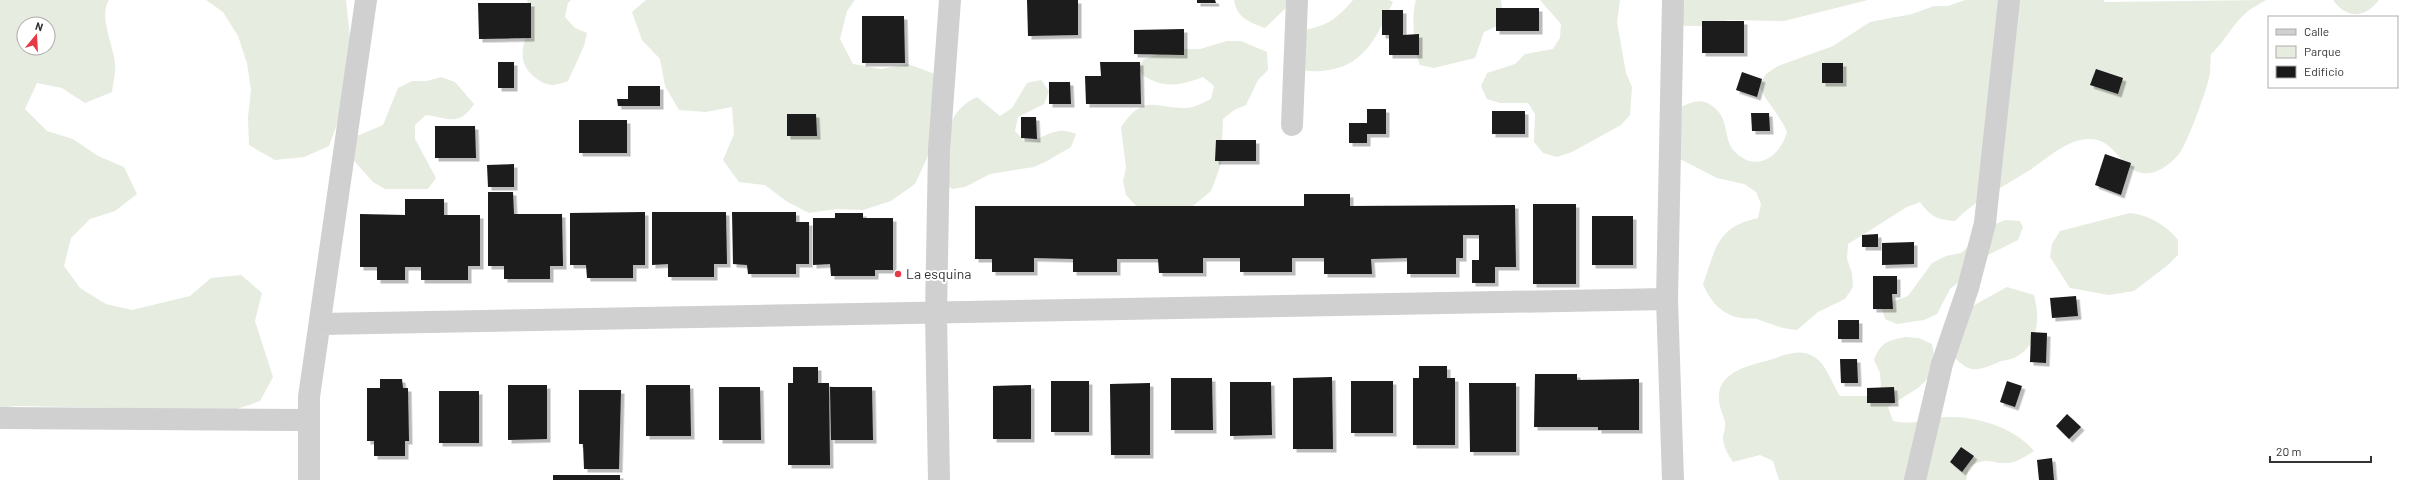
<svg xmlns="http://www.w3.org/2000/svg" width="2414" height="480" viewBox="0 0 2414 480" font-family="Barlow,sans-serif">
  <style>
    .green { fill: #e6ecdf; fill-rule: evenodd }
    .building { fill: #1a1a1a; filter: url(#shadow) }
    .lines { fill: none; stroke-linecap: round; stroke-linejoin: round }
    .minor { stroke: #d0d0d0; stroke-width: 22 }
    .poi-dot { fill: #e63946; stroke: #fff; stroke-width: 1.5 }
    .labels { text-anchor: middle; stroke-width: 4; stroke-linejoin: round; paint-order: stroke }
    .poi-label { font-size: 14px; fill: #333; stroke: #fff; text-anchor: start }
  </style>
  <defs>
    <filter id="shadow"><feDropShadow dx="3.5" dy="3.5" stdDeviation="0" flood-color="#0004"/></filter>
  </defs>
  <rect width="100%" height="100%" fill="#fff"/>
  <path class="green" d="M0,0H109C98,16 114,46 115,64C116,73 113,83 112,92L85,103L62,88L37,83L25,109L47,131L73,139L98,156L124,167L137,194L115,211L90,219L71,238L64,266L80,288L106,304L132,310L190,296L211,278L241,275L262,293L255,321L273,377L260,401L234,410L16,406L0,408ZM24,24H48V48H24Z
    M206,0H346L350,37L339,119L329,146L304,157L275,160L249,145L248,117L251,90L247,63L238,36L223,12Z
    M527,0H571L568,3L565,17L575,28L587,33L584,46L568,81C556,86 548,87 537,79C504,55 540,29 527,0Z
    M646,0H855L847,11L840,39L853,64L881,69L908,64L935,74V131L927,158L915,184L891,201L863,210L836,209L809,213L786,201L765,185L739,182L723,160L734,134L732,107L706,112L679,110L665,86L660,59L642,40L632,12Z
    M1234,0H1288L1285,9L1265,28C1249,22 1237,18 1234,0Z
    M1353,0H1389L1393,2C1378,33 1367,64 1329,70C1316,72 1308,72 1296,68L1294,31C1321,29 1335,22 1353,0Z
    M1416,0H1501L1503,13L1499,25L1484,32L1475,58L1434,68L1420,65C1414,51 1411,14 1416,0Z
    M1540,0H1620L1617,22L1626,73L1632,87L1630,115L1621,125L1572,152L1557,157L1543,153L1534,142L1535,114L1528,103H1500L1487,99L1481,86L1487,73L1515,64L1525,54L1553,49L1560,38L1561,24Z
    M1671,0H1868L1784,21L1728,20L1699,26H1685L1672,21Z
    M1965,0H2103L2105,2L2266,0C2260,4 2253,7 2247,12C2232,24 2225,42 2211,54C2210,62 2211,71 2209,78C2206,92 2187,144 2179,154C2171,164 2155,176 2142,173C2119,169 2116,138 2088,139C2064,140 2044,162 2025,173C2000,189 1975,200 1955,221C1938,220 1930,216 1920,202L1907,207L1848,244L1847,259L1852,273L1853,287L1845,299L1818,312L1797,330C1782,329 1771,324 1757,319C1752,318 1747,319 1741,318C1722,315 1710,301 1703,284C1716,249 1716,227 1758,218L1761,204L1756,192L1744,184L1717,178L1680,159V108C1690,102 1700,98 1711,105C1731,118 1722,139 1735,152C1757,174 1781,155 1787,132C1780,115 1767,103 1759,86L1766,74L1778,66L1833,46L1870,22L1912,14L1934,6H1948Z
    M2333,0H2379C2364,19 2347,19 2333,0Z
    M1227,41H1241L1267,52L1268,70L1258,80L1246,105L1234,110L1223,119L1221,163L1216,178L1211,191L1188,210L1148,212L1135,205L1126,195L1123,181L1126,168L1121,127C1144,94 1152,107 1184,108C1194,108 1203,103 1211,99L1214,86L1203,77C1175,87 1161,89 1137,71L1143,60L1172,49H1200Z
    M441,77L455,82L474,104C459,127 449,118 426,115L415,125V139L436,178L428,189H385L373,182L355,162L349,148L357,136L383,125L398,88L412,81H427Z
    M1041,80L1049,91L1044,104L1018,117L1015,131L1024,141C1047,140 1053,124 1076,134L1071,147L1047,161L1034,167L990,174L965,187L952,189L942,180C946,147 942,113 977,97L1000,116L1012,108L1027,83Z
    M2130,213C2149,215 2166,225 2178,240V255L2168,265L2134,291L2109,295L2070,288L2050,257L2052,244L2060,231Z
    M2005,220L2020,221L2023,227L2018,240L1980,259L1960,281L1950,289L1937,314L1924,320L1897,324L1885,319L1881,306L1908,296L1932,263L1946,256L1961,253L1993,225Z
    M2007,287L2034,295C2040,318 2039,344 2016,357C2011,360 2004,360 1999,362C1977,371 1970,374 1953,356L1969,308Z
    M1905,337L1919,338L1932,344C1941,383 1914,389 1888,407L1893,421C1911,425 1918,421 1935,418C1968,413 2013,425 2034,451C2026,456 2018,462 2008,463C1989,464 1988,456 1969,467L1966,480H1779L1773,461L1760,455L1733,462C1728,454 1723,447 1723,437C1724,432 1726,427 1725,422C1723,414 1719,407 1719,399C1717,370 1753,365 1773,359C1787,354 1802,348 1816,358C1827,366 1832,384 1840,396H1871L1881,386L1880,373L1874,360C1881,342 1887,341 1905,337Z"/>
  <path class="building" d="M1027,0H1078V35L1028,36Z
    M1197,0H1215L1216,3H1197Z
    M478,3H531V38L479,39Z
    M1496,8H1539V31H1496Z
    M1382,10H1403V35L1419,34V55H1389V35H1382Z
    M862,16H904L905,63H862Z
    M1702,21H1744V53H1702Z
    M1184,29V55L1134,54V30Z
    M498,62H514V88H498Z
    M1100,62H1140L1141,104H1086L1085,76H1101Z
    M1822,63H1843V83H1822Z
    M2096,69L2123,78L2118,94L2090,85Z
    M1742,72L1762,79L1757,97L1736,90Z
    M1049,82H1070L1071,104H1049Z
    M628,86H660V106H618L617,99H628Z
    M1367,109H1386V134H1367V143H1349V123H1367Z
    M1492,111H1525V134H1492Z
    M1751,113H1769L1770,131H1752Z
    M787,114H816L817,136H787Z
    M1021,117H1036L1037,139L1021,138Z
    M579,120H627V153H579Z
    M435,126H475L476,158H435Z
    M1216,140H1256V161H1215Z
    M2105,154L2131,163L2121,195L2095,185Z
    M514,164V187H488L487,165Z
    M488,192H513L514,214H562L563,266H550V279H504V266H488Z
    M1304,194H1350V206L1515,205L1516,267H1495V283H1472V260H1479V235H1463V258H1456V274H1407V258L1371,259L1372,274H1324V258H1292V272H1240V258H1203V273H1159L1158,259H1117V272H1073V259L1034,258V272H992V259H975V206H1304Z
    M405,199H444V215H480V266H468V280H421V267H405V280H377V267H360V214L405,215Z
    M1533,204H1576V284H1533Z
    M645,212V265H633V278H587L586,265H570V213Z
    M652,212H726L727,264H714V277H668V264L652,265Z
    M732,212H796V222H809V264H796V274H748L747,265L733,264Z
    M835,213H863V218H893V270H875V276H831L830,264L813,265V218H835Z
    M1592,216H1633V265H1592Z
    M1878,234V247H1862V235Z
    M1914,242V264L1882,265V243Z
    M1873,276H1897V294H1892L1893,309H1873Z
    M2076,296L2078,316L2052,318L2050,298Z
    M1838,320H1859V339H1838Z
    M2031,332L2047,333L2046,363L2030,362Z
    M1840,359H1857L1858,383H1841Z
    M1419,366H1447V378H1455V445H1413V378H1419Z
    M793,367H818V383H829L830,465H788V383H793Z
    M1535,374H1577V380L1639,379V430H1598V427H1534Z
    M1332,377L1333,449H1293V378Z
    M1171,378H1212L1213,430H1171Z
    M380,379H402L403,388H408L409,441H405V456H374V441H367V388H380Z
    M1051,381H1089V432H1051Z
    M1351,381H1393V433H1351Z
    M2007,381L2022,386L2015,407L2000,402Z
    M1230,382H1271L1272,435L1230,436Z
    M1150,383V455H1111L1110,384Z
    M1469,383H1516V452H1470Z
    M508,385H547V439L508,440Z
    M646,385H690L691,436H646Z
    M1031,385V439H993V386Z
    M719,387H760L761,440H719Z
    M830,387H872L873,440H831Z
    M1894,387L1895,403H1867V388Z
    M579,390H621L619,469H584L583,444H579Z
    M439,391H479V443H439Z
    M2067,414L2081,427L2069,439L2056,426Z
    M1961,447L1974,456L1962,472L1950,462Z
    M2052,458L2054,480H2039L2037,460Z
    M553,475H620V480H553Z"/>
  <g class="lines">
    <path class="minor" d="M1292,125L1297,0
      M320,324L1667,299
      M0,418L309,420
      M309,480V397L366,0
      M939,480L936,314L939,150L950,0
      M1673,480L1667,299L1673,0
      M1915,480L1942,364L1968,288L1985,223L2009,0"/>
  </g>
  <circle class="poi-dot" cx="898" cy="274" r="4"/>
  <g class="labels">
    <g class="poi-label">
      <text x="906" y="279">La esquina</text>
    </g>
  </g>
  <rect x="2268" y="16" width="130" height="72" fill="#ffffff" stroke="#adadad"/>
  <rect x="2276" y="29" width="20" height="6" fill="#d0d0d0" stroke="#adadad"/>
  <text x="2304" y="36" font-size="12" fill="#333333">Calle</text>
  <rect x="2276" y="46" width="20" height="12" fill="#e6ecdf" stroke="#adadad"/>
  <text x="2304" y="56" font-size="12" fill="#333333">Parque</text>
  <rect x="2276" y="66" width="20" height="12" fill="#1a1a1a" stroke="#adadad"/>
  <text x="2304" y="76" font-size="12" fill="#333333">Edificio</text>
  <g transform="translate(36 36) rotate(18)"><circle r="19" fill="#ffffff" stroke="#adadad"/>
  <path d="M0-3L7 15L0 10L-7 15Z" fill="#e63946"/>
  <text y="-6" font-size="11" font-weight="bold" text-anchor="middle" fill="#333333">N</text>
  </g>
  <path d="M2270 456v6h101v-6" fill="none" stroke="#333333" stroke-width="2"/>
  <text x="2276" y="456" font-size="12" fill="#333333" stroke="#ffffff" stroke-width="3" paint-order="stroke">20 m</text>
</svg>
